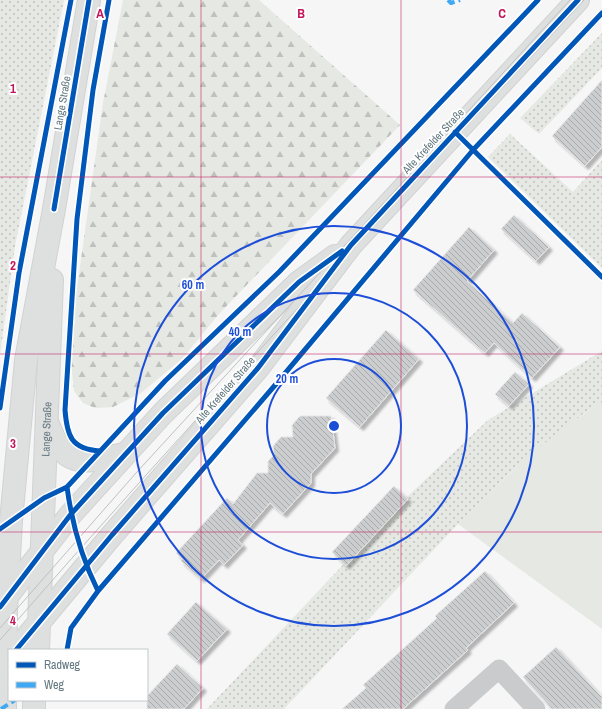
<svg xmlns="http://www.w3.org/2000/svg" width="602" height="709" viewBox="0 0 602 709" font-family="'Archivo Narrow',sans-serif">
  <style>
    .grass { fill: url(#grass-dots) }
    .forest { fill: url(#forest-firs) }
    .park { fill: #e6e8e3 }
    .building { fill: url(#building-back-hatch); stroke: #e6e6e6; filter: url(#shadow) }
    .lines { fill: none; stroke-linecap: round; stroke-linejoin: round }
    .secondary-casing { stroke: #d1d2d3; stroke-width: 24 }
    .street { stroke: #c9cbcc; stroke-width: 19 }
    .secondary { stroke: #dedfdf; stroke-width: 22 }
    .tram { stroke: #bfc0c1; stroke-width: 1 }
    .quiet { stroke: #3fa9f5; stroke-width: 4; stroke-dasharray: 8 4; stroke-linecap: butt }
    .cycleway-casing { stroke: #fff; stroke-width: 8 }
    .cycleway { stroke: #0057b8; stroke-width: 5 }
    .grid { fill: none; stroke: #c2185b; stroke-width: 1; stroke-opacity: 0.55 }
    .ring { fill: none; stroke: #1d4ed8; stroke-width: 2 }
    .labels { text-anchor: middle; stroke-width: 4; stroke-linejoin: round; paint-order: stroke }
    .street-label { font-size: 11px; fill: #63787f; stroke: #fff }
    .grid-label { font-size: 13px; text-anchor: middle; font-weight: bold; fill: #c2185b; stroke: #fff; stroke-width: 4; stroke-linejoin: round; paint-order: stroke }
    .centre { fill: #1d4ed8; stroke: #fff; stroke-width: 2 }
    .ring-label { font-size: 12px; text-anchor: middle; font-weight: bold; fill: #1d4ed8; stroke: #fff; stroke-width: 4; stroke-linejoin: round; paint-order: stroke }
  </style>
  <defs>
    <pattern id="grass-dots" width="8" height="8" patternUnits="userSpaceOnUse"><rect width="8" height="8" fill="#e6e8e3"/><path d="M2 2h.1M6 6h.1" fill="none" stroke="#bec1bd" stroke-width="1.8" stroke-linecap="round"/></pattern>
    <pattern id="forest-firs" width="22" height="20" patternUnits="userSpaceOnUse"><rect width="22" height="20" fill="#e6e8e3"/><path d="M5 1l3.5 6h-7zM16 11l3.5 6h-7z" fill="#bec1bd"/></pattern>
    <pattern id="building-back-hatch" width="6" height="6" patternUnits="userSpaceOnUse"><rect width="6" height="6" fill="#cbcdce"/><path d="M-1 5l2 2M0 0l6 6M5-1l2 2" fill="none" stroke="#a8abac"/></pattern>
    <filter id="shadow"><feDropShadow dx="3.5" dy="3.5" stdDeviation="1" flood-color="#0004"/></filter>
  </defs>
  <rect width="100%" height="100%" fill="#f6f6f6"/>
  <path class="grass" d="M0,0H64L15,246L0,355Z
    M602,33V68L539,134L520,118Z
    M510,134L573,192L602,160V268L488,157Z
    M602,351V403L583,414L511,472L458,524L284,709H207L407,497L488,420Z"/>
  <path class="forest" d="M123,0H259L400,125L219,314L182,359L141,393L113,407L95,408L83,403L74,391L69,345L103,103Z"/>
  <path class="park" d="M602,403V629L458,524C502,481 548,433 602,403Z"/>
  <path class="building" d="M602,80V147L585,166L552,136Z
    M514,215L549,247L536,261L501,229Z
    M469,227L494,250L467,281L513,323L522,313L560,347L532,378L494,343L485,353L413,290Z
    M386,330L419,359L360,427L326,398Z
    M515,372L529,384L509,406L495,394Z
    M300,416H331L335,448L311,474V483L283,514L270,503L238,540L243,545L224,565L219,560L201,579L181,561L182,559L176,553L227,498L233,504L257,473H268V461L274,455L273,446L281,437H293L292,425Z
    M394,486L408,499L346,566L332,552Z
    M485,571L514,603L466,648L468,650L403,709H342L366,688L363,685L437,618L435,616Z
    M196,602L227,629L197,661L167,634Z
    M556,647L602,697V709H552L523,677Z
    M177,664L203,688L184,709H147V696Z"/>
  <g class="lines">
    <defs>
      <g id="secondary">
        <path d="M48,424C65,470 83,463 124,454"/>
        <path d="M5,599L71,514L163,413L299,282L335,256"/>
        <path d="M16,650L112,535L258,368L351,245L578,0"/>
        <path id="s1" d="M38,650L52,280"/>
        <path d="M5,709L6,610L11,521L26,360L54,209L89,0"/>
        <path d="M34,709V700"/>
      </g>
    </defs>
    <use href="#secondary" class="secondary-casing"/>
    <path class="street" d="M454,709L499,669L536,709"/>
    <use href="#secondary" class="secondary"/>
    <path class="tram" d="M0,628L136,473L570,0
      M0,640C190,422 387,211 584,0"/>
    <path class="quiet" d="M448,0L451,3L460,0
      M1,709L15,700"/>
    <defs>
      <path id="cycleway" d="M455,132L602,277
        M54,209L89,0
        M0,408L19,273L71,0
        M100,451C71,449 67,436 65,410L77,219L93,90L109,0
        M67,487C72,524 81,557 98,591
        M0,529L44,498L67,487L165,381L279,272L538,0
        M0,607L71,514L163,413L299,282L342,251
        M16,650L112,535L258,368L351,245L578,0
        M67,650L71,628L98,591L276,384L473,150L602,13"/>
    </defs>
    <use href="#cycleway" class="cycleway-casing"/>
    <use href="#cycleway" class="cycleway"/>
  </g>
  <path class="grid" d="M201,0V709M401,0V709M0,177H602M0,354H602M0,532H602"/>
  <g class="ring">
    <circle cx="334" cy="426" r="67"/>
    <circle cx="334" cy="426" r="133"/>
    <circle cx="334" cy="426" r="200"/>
  </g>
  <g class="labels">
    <g class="street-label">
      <text transform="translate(62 103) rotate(-80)" y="4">Lange Straße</text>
      <text transform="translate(433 141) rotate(-47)" y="4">Alte Krefelder Straße</text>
      <text transform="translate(225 390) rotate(-49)" y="4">Alte Krefelder Straße</text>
      <text dy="4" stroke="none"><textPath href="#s1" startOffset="221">Lange Straße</textPath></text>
    </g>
  </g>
  <g class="grid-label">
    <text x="100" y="18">A</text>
    <text x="301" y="18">B</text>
    <text x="502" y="18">C</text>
    <text x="13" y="93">1</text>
    <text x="13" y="270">2</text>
    <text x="13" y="448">3</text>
    <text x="13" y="625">4</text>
  </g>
  <circle cx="334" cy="426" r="6" class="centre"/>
  <g class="ring-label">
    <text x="193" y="289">60 m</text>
    <text x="240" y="336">40 m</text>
    <text x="287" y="383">20 m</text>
  </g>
  <rect x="8" y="649" width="140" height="52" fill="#ffffff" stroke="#c1c9cc"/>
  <rect x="16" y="662" width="20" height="6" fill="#0057b8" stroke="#c1c9cc"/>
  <text x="44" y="669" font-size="12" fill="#63787f">Radweg</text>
  <rect x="16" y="682" width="20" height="6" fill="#3fa9f5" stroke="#c1c9cc"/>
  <text x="44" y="689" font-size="12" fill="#63787f">Weg</text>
</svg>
